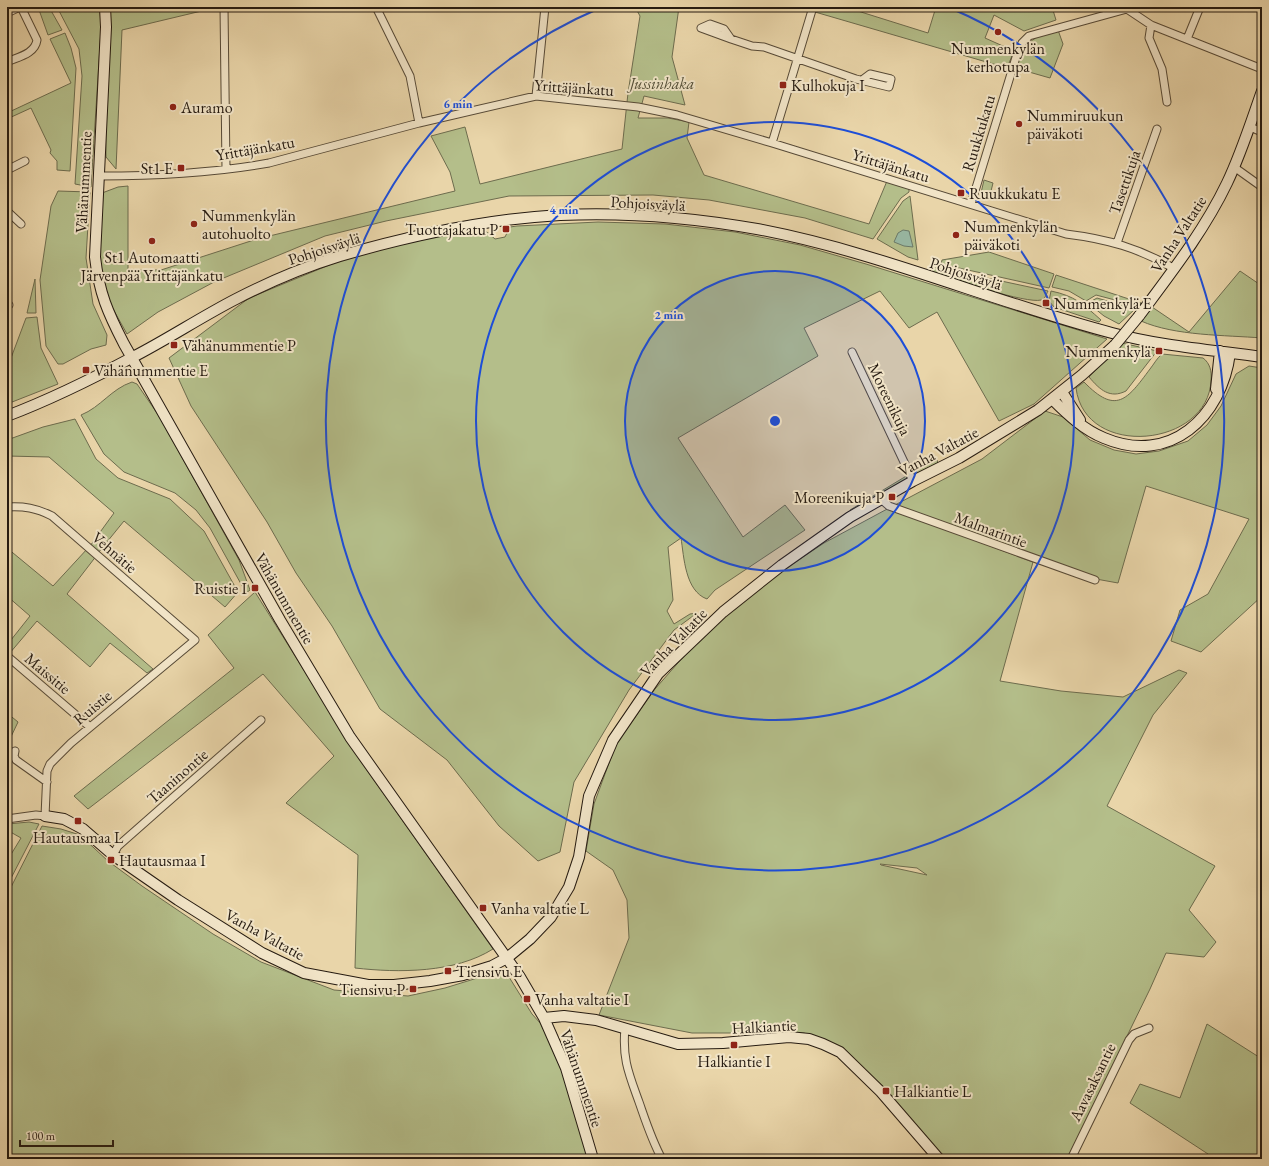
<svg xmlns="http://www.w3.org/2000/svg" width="1269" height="1166" viewBox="0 0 1269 1166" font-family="'EB Garamond',serif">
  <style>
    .green { fill: #b4be8a; stroke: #6d6c4e; fill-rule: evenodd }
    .water { fill: #99b9a4; stroke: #6b7a69 }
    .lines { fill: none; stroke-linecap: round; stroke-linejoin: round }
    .street-casing { stroke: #574a37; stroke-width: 9 }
    .secondary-casing { stroke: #261b11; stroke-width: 12 }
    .street { stroke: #f1e4c7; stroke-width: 7 }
    .secondary { stroke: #f1e4c7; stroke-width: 10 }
    .secondary-bridge-casing { stroke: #261b11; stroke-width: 12; stroke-linecap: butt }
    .secondary-bridge { stroke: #f1e4c7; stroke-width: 10 }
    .ring { fill: none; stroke: #1d4ed8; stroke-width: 2 }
    .poi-dot { fill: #8f2418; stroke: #f1e4c7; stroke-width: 1.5 }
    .labels { text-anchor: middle; stroke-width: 4; stroke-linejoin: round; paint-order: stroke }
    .poi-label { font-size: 16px; fill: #261b11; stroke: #f1e4c7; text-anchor: start }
    .park-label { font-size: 16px; font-style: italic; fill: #514c35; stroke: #f1e4c7 }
    .street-label { font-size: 16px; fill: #261b11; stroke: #f1e4c7 }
    .centre { fill: #1d4ed8; stroke: #f1e4c7; stroke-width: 2 }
    .ring-label { font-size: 12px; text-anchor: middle; font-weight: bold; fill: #1d4ed8; stroke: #f1e4c7; stroke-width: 4; stroke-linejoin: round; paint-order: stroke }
  </style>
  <rect width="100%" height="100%" fill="#e9d5a9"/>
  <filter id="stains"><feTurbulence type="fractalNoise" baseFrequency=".005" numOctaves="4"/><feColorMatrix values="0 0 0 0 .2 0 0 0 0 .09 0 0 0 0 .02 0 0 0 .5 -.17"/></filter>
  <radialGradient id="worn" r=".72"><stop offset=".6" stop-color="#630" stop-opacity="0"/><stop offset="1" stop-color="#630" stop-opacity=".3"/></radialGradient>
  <path class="green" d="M38,7H49L62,30L48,35Z
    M57,7H100L101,29L91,187L75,184L82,76L79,49Z
    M104,7L214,8L122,30L116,169L106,157Z
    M635,7H679L672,57L685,105L644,96L638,118H668L689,122L687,138L704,175L869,224L887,181L909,188V192L901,198L873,239L805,218L709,200L653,195L509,196L386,221L325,236L214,282L158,312L127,334L108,300L99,265L102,193L118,187L128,186V270H161L257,239L455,191L450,172L431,136L465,127L480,184L622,149L628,93L640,16Z
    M817,7H845L928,33L936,7H1052L1056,20L1024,31L994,15L985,38L1014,51L1007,68L815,12Z
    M1058,30L1063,44L1050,78L1015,68C1021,45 1034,35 1058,30Z
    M65,33L71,48L76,68L70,171L57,170V161L50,153L51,150L31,108L7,119V113L71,83L50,39Z
    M984,180L993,183L990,195L981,193Z
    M58,191L90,192L86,258L93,304L107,335L106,345L91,349L63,364H58L46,346L40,280L51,206Z
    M910,196L918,260L908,257L877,239L903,201Z
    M598,222L665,224L735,232L800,245L866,264L1107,339L1034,404L999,421L937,312L909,328L880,291L804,328L818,356L678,438L743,537L785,505L805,530L715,590L707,599C685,591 684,557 681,538L668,547L673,600L667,611L674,624L690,614L697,613L674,630L629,690L574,782L560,852L538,861L499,826L447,760L380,709L332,626L296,573L267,522L191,406L169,358L249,298L339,261L428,237L487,232L495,239L505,237L510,227L517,226Z
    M989,252L1054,274L1049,288L941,264L942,260Z
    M931,266L1048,291C1046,295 1045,299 1041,300C1027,304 951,279 933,273Z
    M1240,271L1262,286V338C1225,335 1175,336 1141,321L1152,307L1189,332Z
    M1056,275L1141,303L1138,306L1096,295L1086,301L1069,291L1052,287Z
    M35,279L36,313H27Z
    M1051,291C1075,296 1083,304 1101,320L1099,322L1054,307L1049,301Z
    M1097,298L1135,309L1119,324L1104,316L1088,303Z
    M37,317L41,348L58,384L7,404V363L11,358L26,318Z
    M1122,343L1157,351L1126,391C1110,399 1100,390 1089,377Z
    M1162,354L1203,358C1210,363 1212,372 1211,380C1209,447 1085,460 1076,388L1084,382C1116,415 1127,400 1150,369C1154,364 1157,358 1162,354Z
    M1249,366L1262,368V596L1201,652L1171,641L1180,610L1208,594L1249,519L1146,486L1118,583L1096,579L895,505L982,459L1045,411L1063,417L1090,440L1114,450L1136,454L1159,451L1188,441L1207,425L1221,406L1236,374Z
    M132,382L137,384L159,416L239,560L250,590L246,593L210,528L196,510L175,493L124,472L104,454L81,415C101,407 111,389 132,382Z
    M75,419L96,459L118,478L170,499L204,531L238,592L225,607L124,521L98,553L90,546L114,513L49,457L7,456V440L43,427Z
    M937,460L938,463L915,474L913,472Z
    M908,475L906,481L851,512L850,510Z
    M889,508L1033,562L1000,681L1061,691L1123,697L1179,670L1187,673L1153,715L1107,806L1215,866L1189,910L1216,942L1204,957L1166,953L1150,989L1067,1159H943L885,1088L841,1050L804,1033H692L599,1015L629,938L627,900L613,870L586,851L594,804L616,744L655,689L707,630L773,577L824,543ZM880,864L917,868L927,875L881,865Z
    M7,548L53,586L88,548L97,555L67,594L153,669L147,673L110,643L90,667L37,621L9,654L7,652V645L30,616L7,596Z
    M255,592L362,763L493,949C455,973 399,973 355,968L358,855L286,803L334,756L263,674L88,809L74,796L234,668L208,635Z
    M7,713L18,722L9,741L7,740Z
    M29,822L39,824L7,886V861L21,838L7,830L8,824Z
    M42,826L61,829L80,835L108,861L142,886L213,934L261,962L334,990L408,996L445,988L487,975L502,973L509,977L532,1014L541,1024L563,1071L589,1159H7V895Z
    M1207,1024L1262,1059V1159H1206L1208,1154L1130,1103L1140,1084L1180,1098Z"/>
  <path class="water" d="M903,230L909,231L913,247L904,246L894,242L898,233Z"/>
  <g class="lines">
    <defs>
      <path id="street" d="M224,7L226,169
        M376,7L410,76L419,123
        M7,13L20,7
        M1151,25L1149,38L1162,69L1167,102
        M731,39L701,28L710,24L724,29L731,39L752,46L764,47L856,79L889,87L891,79L870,74L862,80
        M1187,39L1200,7
        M7,62C18,57 35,54 37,40L21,7
        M536,96L545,7
        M1250,127L1262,132
        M772,143L813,7
        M1234,167L1262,187
        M7,170L25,161
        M100,176C156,176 213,173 269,163L419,123L536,96L638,107L677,115L772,143L1066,234C1107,239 1139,248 1175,269
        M971,204L1017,54L1022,43L1029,36L1127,9L1151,25L1262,69
        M7,211L21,224
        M1117,243L1157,129
        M7,303L9,305
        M852,352L913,481
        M881,499L889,506L1095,580
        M7,507C24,506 36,508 52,516L195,640L71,743L50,764L47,771L45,816L36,815L7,819
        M7,656L90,727
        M15,751L14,756L16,760L47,782
        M113,855L118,846L261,720
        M625,1028C622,1059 629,1074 639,1102C646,1122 652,1141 662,1159
        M1071,1159L1129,1040L1134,1034L1149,1028"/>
      <path id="secondary" d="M105,7L106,27L95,257C99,293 108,313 124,344L280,620L350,737L520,977L544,1018L566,1068L593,1159
        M1139,316C1171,273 1204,231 1227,183C1241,154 1251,122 1262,91
        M1216,389L1220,351
        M1062,392L1080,420
        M1053,400C1067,414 1084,430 1104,438C1170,466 1222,417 1230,353
        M7,416C49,400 92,379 133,357C168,339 201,317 236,299C269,282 304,267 340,256C409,236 488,219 560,215C624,212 695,218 757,229C879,252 993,302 1112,333C1161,346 1212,350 1262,357
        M45,816L64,819L83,829L113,855L178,900L262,953L304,973L368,985H394L430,981L463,975L492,966L507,958L530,939L551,917L569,887L579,857L589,796L613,740L658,674L723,612L782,565L850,517L913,481L959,458L1038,410L1082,375L1115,345
        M544,1018L564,1016L596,1020L678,1044L723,1043L789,1037L809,1039L823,1044L840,1052L881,1092L939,1159"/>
    </defs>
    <use href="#street" class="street-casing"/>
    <use href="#secondary" class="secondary-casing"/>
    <use href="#street" class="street"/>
    <use href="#secondary" class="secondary"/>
    <defs>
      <path id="secondary-bridge" d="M1115,345L1139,316"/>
    </defs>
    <use href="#secondary-bridge" class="secondary-bridge-casing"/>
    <use href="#secondary-bridge" class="secondary-bridge"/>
  </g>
  <circle cx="775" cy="421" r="150" fill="#1d4ed8" fill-opacity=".12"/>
  <g class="ring">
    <circle cx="775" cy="421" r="150"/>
    <circle cx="775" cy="421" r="299"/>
    <path d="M950 8A449 449 0 1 1 600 8"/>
  </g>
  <g class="poi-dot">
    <circle cx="998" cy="32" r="4"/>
    <rect x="779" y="81" width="8" height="8" rx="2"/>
    <circle cx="173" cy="107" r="4"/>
    <circle cx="1019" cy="124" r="4"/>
    <rect x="177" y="164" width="8" height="8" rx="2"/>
    <rect x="957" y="189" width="8" height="8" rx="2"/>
    <circle cx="194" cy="224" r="4"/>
    <rect x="502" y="225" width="8" height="8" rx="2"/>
    <circle cx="956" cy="235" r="4"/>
    <circle cx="152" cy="241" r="4"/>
    <rect x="1042" y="299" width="8" height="8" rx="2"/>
    <rect x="170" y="341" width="8" height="8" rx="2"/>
    <rect x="1155" y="347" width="8" height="8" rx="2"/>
    <rect x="82" y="366" width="8" height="8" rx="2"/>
    <rect x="888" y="493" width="8" height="8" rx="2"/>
    <rect x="251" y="584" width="8" height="8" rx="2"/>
    <rect x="74" y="817" width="8" height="8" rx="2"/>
    <rect x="107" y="856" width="8" height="8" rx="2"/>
    <rect x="479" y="904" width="8" height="8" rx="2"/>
    <rect x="444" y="967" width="8" height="8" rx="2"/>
    <rect x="409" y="985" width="8" height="8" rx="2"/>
    <rect x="523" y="995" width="8" height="8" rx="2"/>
    <rect x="730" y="1041" width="8" height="8" rx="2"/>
    <rect x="882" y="1087" width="8" height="8" rx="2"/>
  </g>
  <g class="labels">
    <g class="poi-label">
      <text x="998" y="54" text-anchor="middle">Nummenkylän<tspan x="998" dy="18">kerhotupa</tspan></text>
      <text x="791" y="91">Kulhokuja I</text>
      <text x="181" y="113">Auramo</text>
      <text x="1027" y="121">Nummiruukun<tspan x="1027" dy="18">päiväkoti</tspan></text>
      <text x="173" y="174" text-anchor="end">St1 E</text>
      <text x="969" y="199">Ruukkukatu E</text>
      <text x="202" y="221">Nummenkylän<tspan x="202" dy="18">autohuolto</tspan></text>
      <text x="964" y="232">Nummenkylän<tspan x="964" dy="18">päiväkoti</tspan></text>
      <text x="498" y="235" text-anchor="end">Tuottajakatu P</text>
      <text x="152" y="263" text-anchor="middle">St1 Automaatti<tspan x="152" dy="18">Järvenpää Yrittäjänkatu</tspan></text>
      <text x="1054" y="309">Nummenkylä E</text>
      <text x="182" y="351">Vähänummentie P</text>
      <text x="1151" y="357" text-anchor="end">Nummenkylä</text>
      <text x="94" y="376">Vähänummentie E</text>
      <text x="884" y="503" text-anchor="end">Moreenikuja P</text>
      <text x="247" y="594" text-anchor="end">Ruistie I</text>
      <text x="78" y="843" text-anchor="middle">Hautausmaa L</text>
      <text x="119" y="866">Hautausmaa I</text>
      <text x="491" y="914">Vanha valtatie L</text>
      <text x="456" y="977">Tiensivu E</text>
      <text x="405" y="995" text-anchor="end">Tiensivu P</text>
      <text x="535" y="1005">Vanha valtatie I</text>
      <text x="734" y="1067" text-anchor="middle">Halkiantie I</text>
      <text x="894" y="1097">Halkiantie L</text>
    </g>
    <g class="park-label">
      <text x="662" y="89">Jussinhaka</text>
    </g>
    <g class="street-label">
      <text transform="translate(574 87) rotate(4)" y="6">Yrittäjänkatu</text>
      <text transform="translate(978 133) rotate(-73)" y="6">Ruukkukatu</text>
      <text transform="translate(255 148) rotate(-10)" y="6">Yrittäjänkatu</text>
      <text transform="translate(891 165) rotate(17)" y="6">Yrittäjänkatu</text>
      <text transform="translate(83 182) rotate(-87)" y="6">Vähänummentie</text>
      <text transform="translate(1124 182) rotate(-71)" y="6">Tasettikuja</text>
      <text transform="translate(648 203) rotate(3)" y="6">Pohjoisväylä</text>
      <text transform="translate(1178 234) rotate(-57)" y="6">Vanha Valtatie</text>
      <text transform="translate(324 248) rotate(-18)" y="6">Pohjoisväylä</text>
      <text transform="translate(966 273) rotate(18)" y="6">Pohjoisväylä</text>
      <text transform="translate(890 399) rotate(64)" y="6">Moreenikuja</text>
      <text transform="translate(938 451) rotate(-28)" y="6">Vanha Valtatie</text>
      <text transform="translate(991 529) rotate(20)" y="6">Malmarintie</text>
      <text transform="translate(115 552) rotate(41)" y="6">Vehnätie</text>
      <text transform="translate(285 598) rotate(60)" y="6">Vähänummentie</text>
      <text transform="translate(673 642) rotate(-46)" y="6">Vanha Valtatie</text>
      <text transform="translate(48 673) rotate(40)" y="6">Maissitie</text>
      <text transform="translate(92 707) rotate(-40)" y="6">Ruistie</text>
      <text transform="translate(177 776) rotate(-41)" y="6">Taaninontie</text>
      <text transform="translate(265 934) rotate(29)" y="6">Vanha Valtatie</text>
      <text transform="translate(764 1026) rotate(-3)" y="6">Halkiantie</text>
      <text transform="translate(582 1078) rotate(71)" y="6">Vähänummentie</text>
      <text transform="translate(1092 1082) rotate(-64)" y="6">Aavasaksantie</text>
    </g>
  </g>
  <circle cx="775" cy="421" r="6" class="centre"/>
  <g class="ring-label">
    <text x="458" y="108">6 min</text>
    <text x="564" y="214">4 min</text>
    <text x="669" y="319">2 min</text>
  </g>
  <rect width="1269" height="1166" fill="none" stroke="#e9d5a9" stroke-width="24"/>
  <rect x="8" y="8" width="1253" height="1150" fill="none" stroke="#261b11" stroke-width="2"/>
  <rect x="12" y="12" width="1245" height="1142" fill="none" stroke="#261b11"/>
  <path d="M20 1140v6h93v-6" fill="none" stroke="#261b11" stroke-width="2"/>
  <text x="26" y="1140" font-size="12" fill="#261b11" stroke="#f1e4c7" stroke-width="3" paint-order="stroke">100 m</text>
  <rect width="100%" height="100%" filter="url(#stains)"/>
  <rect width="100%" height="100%" fill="url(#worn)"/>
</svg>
